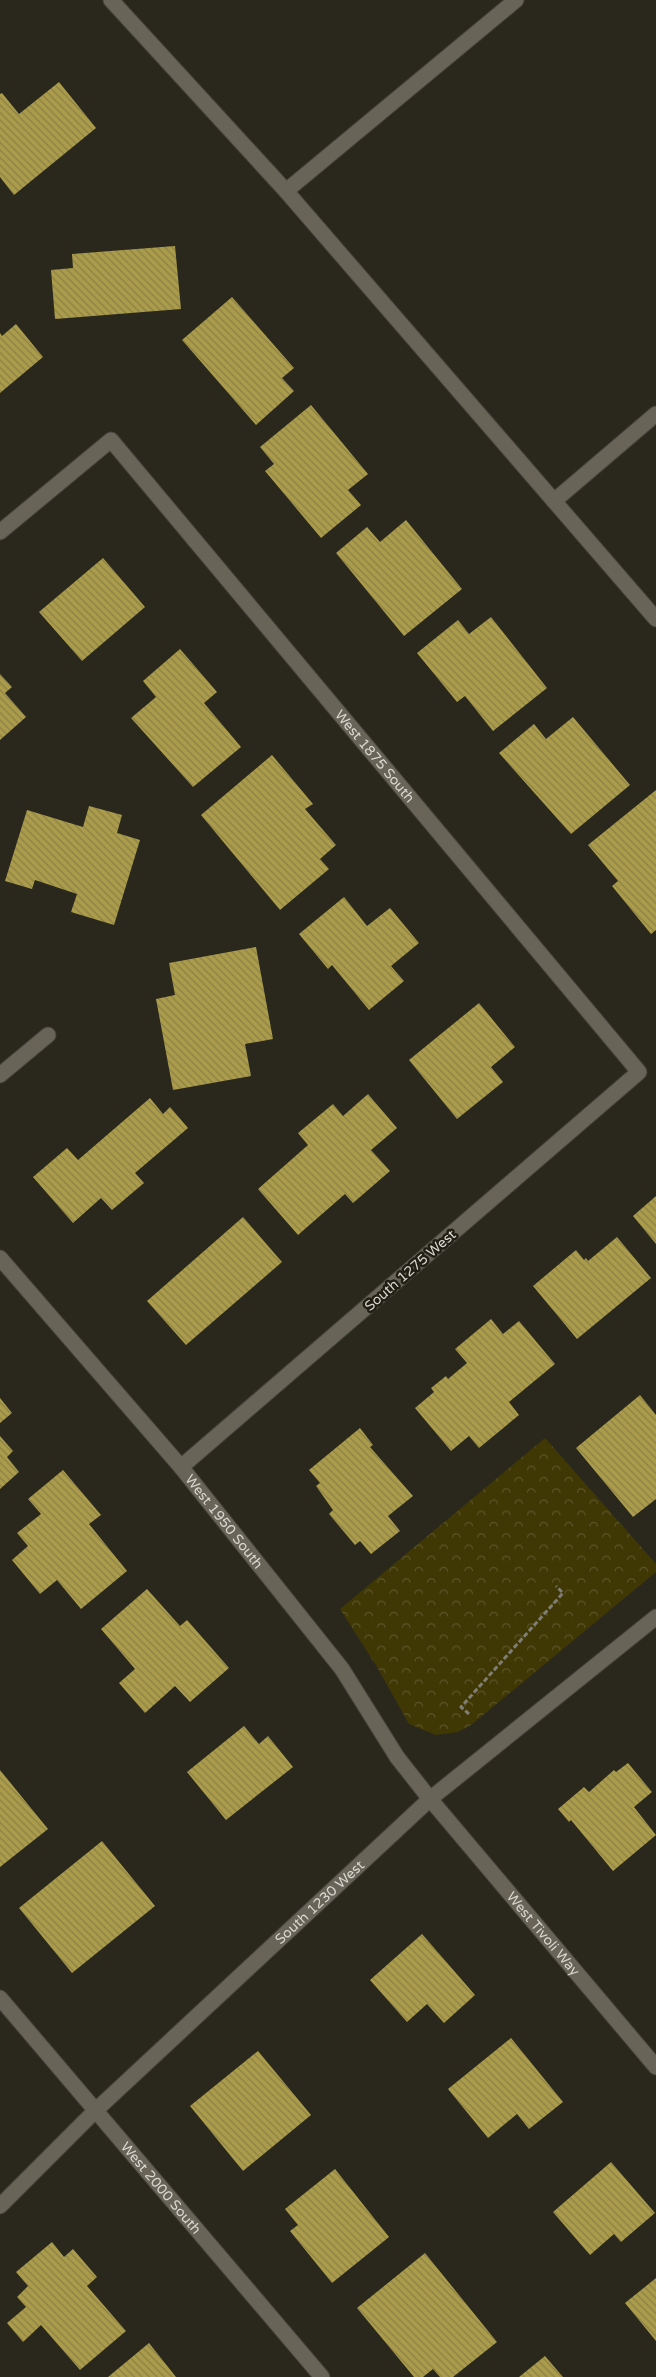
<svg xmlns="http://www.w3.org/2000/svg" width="656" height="2377" viewBox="0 0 656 2377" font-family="'Varela Round',sans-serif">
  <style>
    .park { fill: url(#park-crowns) }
    .building { fill: url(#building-back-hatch) }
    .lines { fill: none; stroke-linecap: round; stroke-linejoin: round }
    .street-casing { stroke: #46443b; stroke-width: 17 }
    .path { stroke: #7f7d74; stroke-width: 3; stroke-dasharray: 5 2.5; stroke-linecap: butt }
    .street { stroke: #686558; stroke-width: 15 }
    .labels { text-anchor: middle; stroke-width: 5; stroke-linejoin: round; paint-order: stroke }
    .street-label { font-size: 14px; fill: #d9d7d0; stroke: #211f14 }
  </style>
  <defs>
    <pattern id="park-crowns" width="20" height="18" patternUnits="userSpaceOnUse" patternTransform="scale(1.25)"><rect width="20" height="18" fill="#403804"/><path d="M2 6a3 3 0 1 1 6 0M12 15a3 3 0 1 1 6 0" fill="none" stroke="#5b5428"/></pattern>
    <pattern id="building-back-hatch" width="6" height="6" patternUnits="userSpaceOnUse" patternTransform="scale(1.25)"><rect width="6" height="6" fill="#ab9c4b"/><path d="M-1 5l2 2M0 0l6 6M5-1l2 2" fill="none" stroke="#8b8047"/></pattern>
  </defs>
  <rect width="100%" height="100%" fill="#2a281d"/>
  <path class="park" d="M545,1438L656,1564V1572L471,1725L458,1732L436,1735L409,1724L377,1667L340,1609Z"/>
  <path class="building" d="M59,82L96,128L14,195L0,177V94L2,93L19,114Z
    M175,246L181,309L55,319L51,270L73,268L72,254Z
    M232,297L294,368L282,378L294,391L256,425L182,340Z
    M16,324L43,357L0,393V333L2,336Z
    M311,405L368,474L348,490L361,505L321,538L265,471L274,464L260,447Z
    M406,520L462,589L404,636L336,553L367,527L380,542Z
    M103,558L145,607L82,661L39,612Z
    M491,617L547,688L493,731L465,696L457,702L417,653L458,620L469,634Z
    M180,649L217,692L204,703L241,747L193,787L131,718L156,697L143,681Z
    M0,674L12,687L5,693L26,717L0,740Z
    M573,717L630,785L571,834L499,753L534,724L546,739Z
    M272,755L313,804L305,809L336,845L320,859L329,869L280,910L201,815Z
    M656,790V930L651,934L612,886L618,881L588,845Z
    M89,806L122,815L117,833L140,840L114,925L71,912L77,894L35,880L32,889L5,881L27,810L83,827Z
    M344,897L367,926L390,908L419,943L391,966L404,981L369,1010L332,965L328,969L299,934Z
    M256,947L273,1039L245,1044L251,1076L173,1090L156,999L175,995L169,963Z
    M479,1003L515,1047L491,1067L503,1082L457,1119L409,1060Z
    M368,1094L397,1128L371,1150L390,1171L353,1203L345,1194L298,1235L258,1189L308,1145L298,1133L333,1104L343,1116Z
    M150,1098L163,1114L170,1107L188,1128L135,1173L144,1183L112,1210L101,1198L73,1223L33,1177L67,1148L78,1160Z
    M656,1196V1244L633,1216Z
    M243,1217L282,1262L186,1345L147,1301Z
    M617,1237L651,1278L577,1339L533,1286L576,1250L584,1260L586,1258L588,1261Z
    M491,1319L503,1334L519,1321L555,1364L509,1402L519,1415L479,1448L469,1436L451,1451L415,1408L434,1392L431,1388L446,1376L448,1379L467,1363L455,1349Z
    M640,1395L656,1415V1499L633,1517L576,1448Z
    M0,1398L12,1413L0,1423Z
    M360,1428L373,1445L370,1447L413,1496L388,1516L400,1531L371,1554L360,1541L355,1545L329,1514L333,1510L316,1486L320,1483L309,1470Z
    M0,1436L13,1451L7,1457L19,1472L0,1489Z
    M63,1470L101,1515L89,1524L127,1571L81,1609L57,1580L40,1594L12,1560L28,1546L17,1533L41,1514L28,1499Z
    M147,1589L180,1626L187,1620L229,1668L190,1702L175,1686L145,1713L119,1683L135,1669L101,1629Z
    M244,1726L259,1744L268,1736L293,1767L226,1820L187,1772Z
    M628,1763L652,1792L634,1807L656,1835L613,1871L571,1820L569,1822L558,1809L584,1787L589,1792L614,1770L616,1772Z
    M0,1770L48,1829L0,1867Z
    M102,1841L155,1906L72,1973L19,1908Z
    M422,1934L475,1995L444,2023L427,2004L407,2022L370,1980Z
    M511,2038L563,2102L529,2129L517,2114L488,2138L448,2089Z
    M258,2051L311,2115L243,2171L190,2106Z
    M611,2162L655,2213L621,2242L614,2234L590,2255L553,2212Z
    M335,2169L389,2237L332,2283L290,2231L298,2225L285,2209Z
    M52,2242L64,2257L73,2249L97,2277L87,2286L126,2331L80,2370L41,2325L23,2342L7,2323L26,2307L17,2297L28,2286L16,2272Z
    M425,2253L497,2342L453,2377H440L433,2369L423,2377H414L357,2308Z
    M656,2278V2341L625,2303Z
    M149,2343L176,2377H108Z
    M545,2356L563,2377H519Z"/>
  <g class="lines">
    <defs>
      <g id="street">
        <path d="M111,0L286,191L656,619"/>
        <path d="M286,191L516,0"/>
        <path d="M554,501L656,414"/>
        <path id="s1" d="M0,532L111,440L639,1072L181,1467"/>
        <path d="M0,1075L48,1035"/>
        <path id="s2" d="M0,1258L181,1467L342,1669L397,1757L430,1799L656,2067"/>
        <path id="s3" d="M0,1998L322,2377"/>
        <path id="s4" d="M0,2206L95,2111L430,1799L656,1617"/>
      </g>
    </defs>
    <use href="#street" class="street-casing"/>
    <path class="path" d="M469,1714L461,1707L563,1593L556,1586"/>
    <use href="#street" class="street"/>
  </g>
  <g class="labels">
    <g class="street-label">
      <text dy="5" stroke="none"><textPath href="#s1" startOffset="556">West 1875 South</textPath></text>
      <text transform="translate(410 1270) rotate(-41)" y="5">South 1275 West</text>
      <text dy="5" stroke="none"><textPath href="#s2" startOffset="346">West 1950 South</textPath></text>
      <text dy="5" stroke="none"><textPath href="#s4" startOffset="441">South 1230 West</textPath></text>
      <text dy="5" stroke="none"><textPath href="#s2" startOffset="868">West Tivoli Way</textPath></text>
      <text dy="5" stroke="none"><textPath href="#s3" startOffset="249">West 2000 South</textPath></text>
    </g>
  </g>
</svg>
